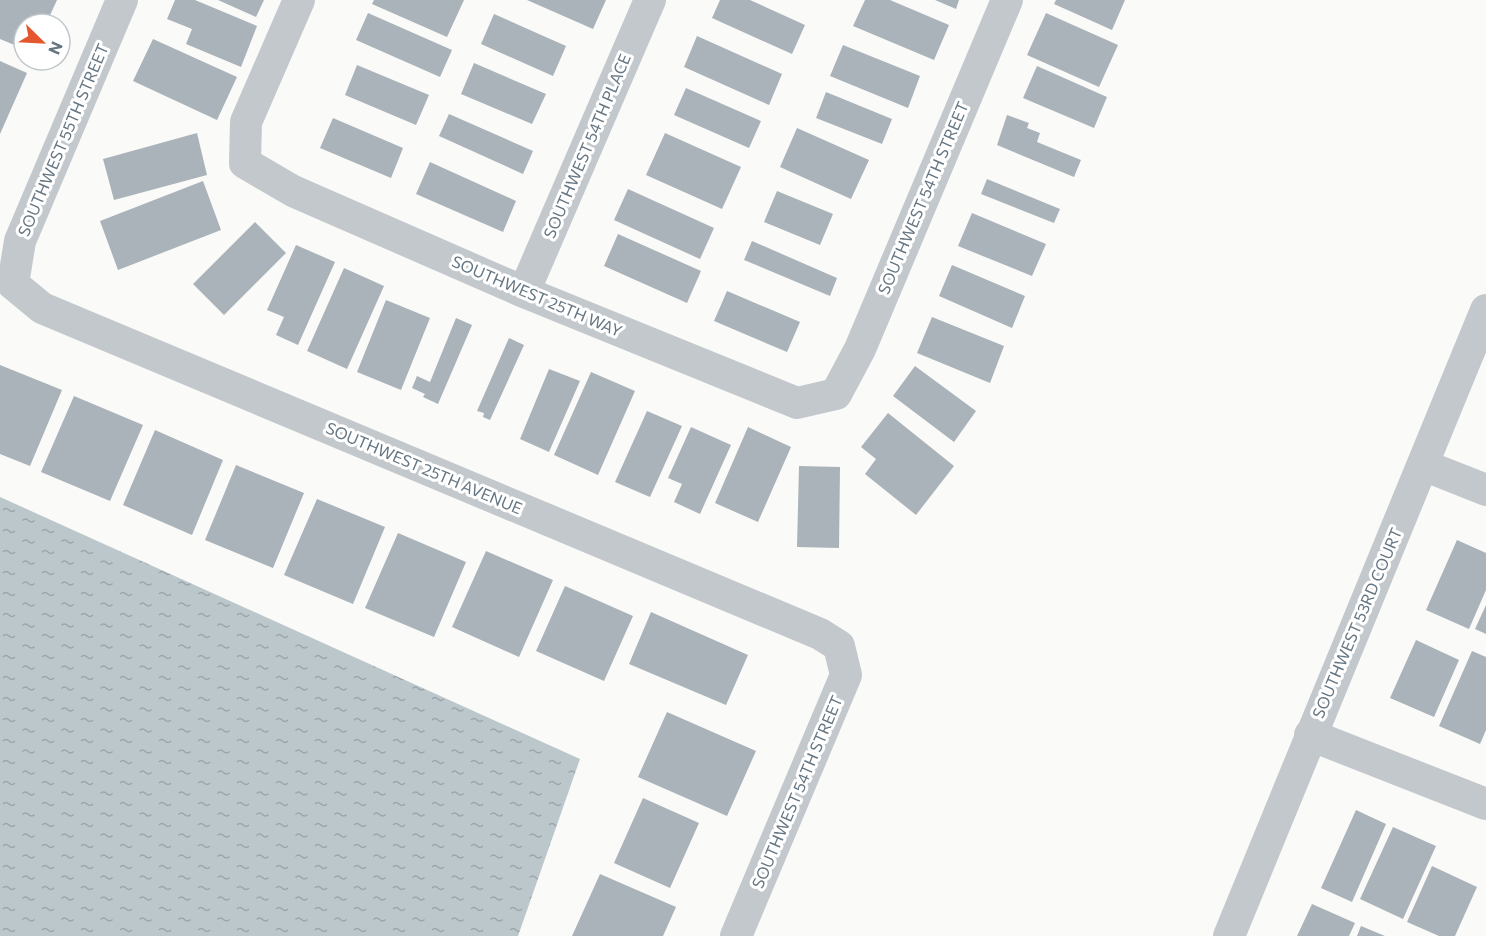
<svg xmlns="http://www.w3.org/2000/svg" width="1486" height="936" viewBox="0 0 1486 936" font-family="Commissioner,sans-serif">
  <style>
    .water { fill: url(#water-ripples) }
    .building { fill: #aab3b9 }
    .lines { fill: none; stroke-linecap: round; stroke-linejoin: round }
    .minor { stroke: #c3c8cc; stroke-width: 32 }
    .labels { text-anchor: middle; stroke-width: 6; stroke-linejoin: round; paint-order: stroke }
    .street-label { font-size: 16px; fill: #657683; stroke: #fff }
  </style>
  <defs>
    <pattern id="water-ripples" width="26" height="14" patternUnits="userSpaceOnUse" patternTransform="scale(1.5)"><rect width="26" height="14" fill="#bbc7cb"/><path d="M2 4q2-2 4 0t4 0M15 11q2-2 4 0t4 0" fill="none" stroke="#9ca6aa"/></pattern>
  </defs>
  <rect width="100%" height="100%" fill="#fafaf8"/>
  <path class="water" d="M0,497L580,759L518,936H0Z"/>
  <path class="building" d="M0,0H57L46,24H24V49L0,39Z
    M175,0H195L257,26L241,67L186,44L192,29L167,19Z
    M218,0H264L256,17Z
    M374,0H464L447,37L372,4Z
    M527,0H606L593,29Z
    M720,0H750L805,25L792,54L712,18Z
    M865,0H890L949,25L934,60L853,26Z
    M935,0H959L956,9Z
    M1056,0H1125L1112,30L1054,4Z
    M368,13L452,50L440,77L356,40Z
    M1046,13L1118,45L1099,87L1027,55Z
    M494,14L566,46L553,76L481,44Z
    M697,36L782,74L769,105L684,67Z
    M153,39L237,77L217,120L133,81Z
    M843,45L920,76L908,108L830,76Z
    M0,61L27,73L0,134Z
    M474,63L546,94L532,124L461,94Z
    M357,65L429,95L416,125L345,95Z
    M1037,66L1107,97L1094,128L1023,98Z
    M686,88L761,121L749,148L674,115Z
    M826,92L892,119L882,144L816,118Z
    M449,114L533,151L523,174L439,136Z
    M1007,115L1029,123L1027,128L1040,133L1037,142L1081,160L1074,177L997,145Z
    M333,118L403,148L391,178L320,148Z
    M797,128L869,160L851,199L780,167Z
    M197,133L207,175L114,200L103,159Z
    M665,133L741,167L722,209L646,175Z
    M430,162L516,201L503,232L416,194Z
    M987,179L1060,209L1054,223L981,194Z
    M203,181L221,230L118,270L100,221Z
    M628,189L714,228L700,259L614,220Z
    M777,191L833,214L820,245L764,222Z
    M972,213L1046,244L1032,276L958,246Z
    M255,222L286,253L224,315L193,284Z
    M618,234L701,271L687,303L604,266Z
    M752,241L837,278L830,296L744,260Z
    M296,245L335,262L298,345L276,335L284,317L267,310Z
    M952,265L1025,296L1012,328L939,296Z
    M344,268L384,286L347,369L307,351Z
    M727,291L800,322L787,352L714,321Z
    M386,300L430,318L401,390L357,372Z
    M932,317L1004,346L990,383L917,353Z
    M456,318L472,325L438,404L423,397L425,394L412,388L417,376L430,382Z
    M509,338L524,345L490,420L483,417L484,413L477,411Z
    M0,365L62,390L30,466L0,454Z
    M915,366L976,411L954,442L893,396Z
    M549,369L580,381L549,452L520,439Z
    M591,372L635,391L598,475L554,455Z
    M74,396L143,425L110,501L41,472Z
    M647,411L682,426L650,497L615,482Z
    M888,413L954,466L916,515L865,474L876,459L861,447Z
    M691,427L731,445L700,514L674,502L682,484L668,478Z
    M748,427L791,447L758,522L715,503Z
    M155,430L223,460L192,535L123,505Z
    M236,465L304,493L273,568L205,540Z
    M799,466L840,467L839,548L797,547Z
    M317,499L385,527L353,604L284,575Z
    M398,533L466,562L434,637L365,608Z
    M1457,540L1486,553V590L1469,629L1426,610Z
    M486,551L553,580L519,657L452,627Z
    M565,586L633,616L604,681L536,651Z
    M1486,605V634L1475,629Z
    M651,612L748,655L726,705L629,664Z
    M1416,640L1459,660L1434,717L1390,698Z
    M1472,651L1486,657V730L1480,744L1439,726Z
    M667,712L756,751L727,816L638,777Z
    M643,798L699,823L670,888L614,863Z
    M1356,810L1386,824L1352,902L1321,888Z
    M1393,827L1436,846L1403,919L1360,899Z
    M1432,866L1477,887L1455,936H1439L1407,922Z
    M600,874L676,907L663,936H572Z
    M1312,904L1355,923L1349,936H1297Z
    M1361,926L1385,936H1357Z"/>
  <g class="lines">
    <path class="minor" d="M122,0L20,241L13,284L42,308L820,634L839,646L846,675L736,936
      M299,0L246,122L245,163L293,191L524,292L797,403L836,394L860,349L1007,0
      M524,292L650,0
      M1423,465L1486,490
      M1310,735L1486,804
      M1229,936L1486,310"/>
  </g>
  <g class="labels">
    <g class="street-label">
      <text transform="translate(63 140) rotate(-67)" y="6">SOUTHWEST 55TH STREET</text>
      <text transform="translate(587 146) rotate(-67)" y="6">SOUTHWEST 54TH PLACE</text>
      <text transform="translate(923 198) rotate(-67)" y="6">SOUTHWEST 54TH STREET</text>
      <text transform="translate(537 296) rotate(23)" y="6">SOUTHWEST 25TH WAY</text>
      <text transform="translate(424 468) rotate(23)" y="6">SOUTHWEST 25TH AVENUE</text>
      <text transform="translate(1357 623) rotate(-67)" y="6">SOUTHWEST 53RD COURT</text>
      <text transform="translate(797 792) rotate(-67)" y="6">SOUTHWEST 54TH STREET</text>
    </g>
  </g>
  <g transform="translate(42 42) rotate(114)"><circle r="28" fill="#ffffff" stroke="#c1c8cd" stroke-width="1.5"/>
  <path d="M0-4.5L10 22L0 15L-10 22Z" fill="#e4572e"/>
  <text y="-9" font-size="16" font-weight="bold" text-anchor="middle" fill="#657683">N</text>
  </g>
</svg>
